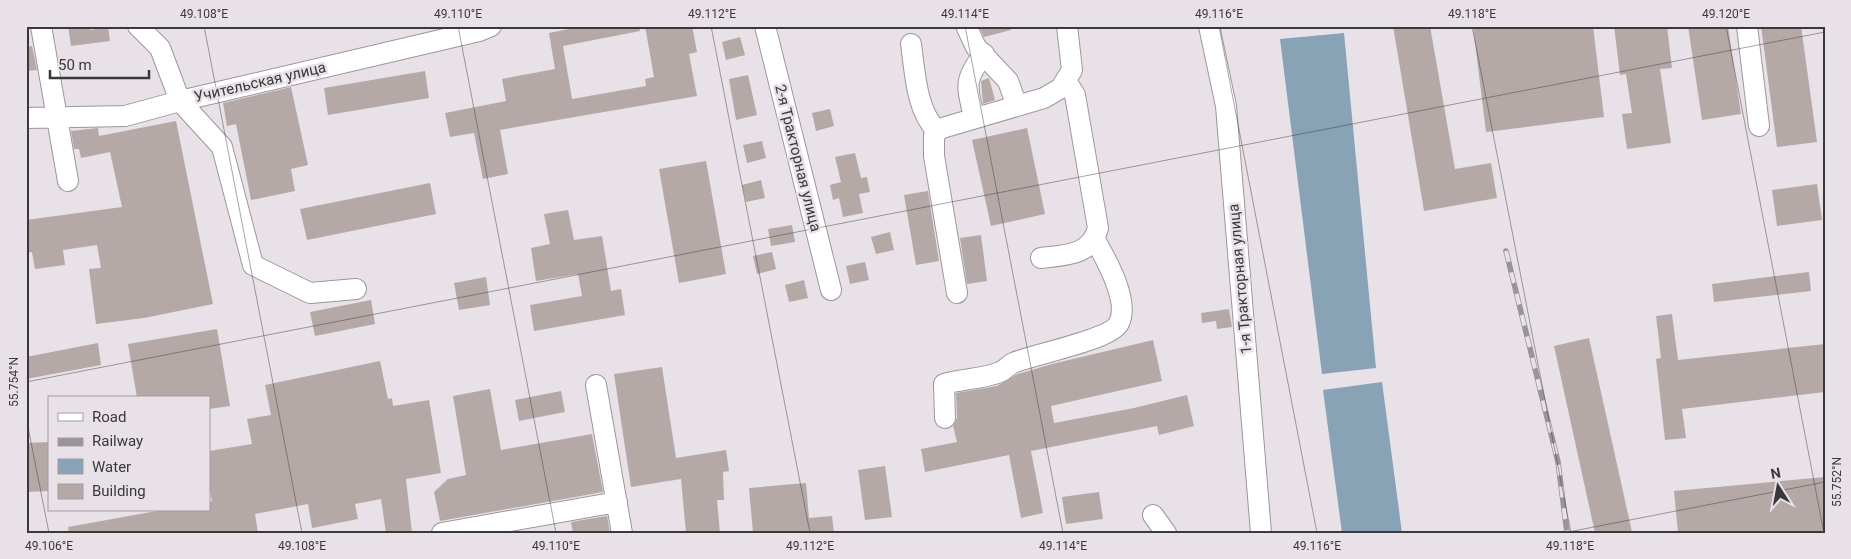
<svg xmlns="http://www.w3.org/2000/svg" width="1851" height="559" viewBox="0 0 1851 559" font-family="Roboto,sans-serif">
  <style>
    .water { fill: #88a2b6 }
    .building { fill: #b5a9a8 }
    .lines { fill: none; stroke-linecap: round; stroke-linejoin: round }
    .minor-casing { stroke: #9d969d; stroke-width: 22 }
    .minor { stroke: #fff; stroke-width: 20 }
    .rail-casing { stroke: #999499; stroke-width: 5.5 }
    .rail { stroke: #e8e1e8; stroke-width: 4; stroke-dasharray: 11; stroke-linecap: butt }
    .ticks { fill: none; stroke: #3b383a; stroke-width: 1; stroke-opacity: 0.45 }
    .labels { text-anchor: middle; stroke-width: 5; stroke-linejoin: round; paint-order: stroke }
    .street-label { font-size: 15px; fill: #3b383a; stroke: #e8e1e8 }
    .neatline { fill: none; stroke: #3b383a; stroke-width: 2 }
    .ticks-label { font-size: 12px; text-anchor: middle; fill: #3b383a }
  </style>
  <rect width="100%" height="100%" fill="#e8e1e8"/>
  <path class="water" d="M1344,33L1376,368L1322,374L1280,39Z
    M1382,382L1402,533H1342L1323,390Z"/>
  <path class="building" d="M68,26H89L90,30L108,27L110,41L71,46Z
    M584,26H639L640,31L563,46L572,99L646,86L645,79L654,77L645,26H692L697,52L689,54L697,96L500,130L508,174L483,179L474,133L450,137L445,113L506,101L502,79L555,69L549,33Z
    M979,26H1011V30L984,37Z
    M1393,26H1430L1455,169L1491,163L1497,198L1424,211Z
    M1473,26H1593L1604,117L1486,132Z
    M1614,26H1667L1672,68L1660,69L1671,143L1627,149L1622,114L1632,113L1626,74L1620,75Z
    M1688,26H1728L1741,114L1702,120Z
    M1761,26H1801L1817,142L1777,147Z
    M740,37L745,55L726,60L722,42Z
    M32,46L37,70L26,71V47Z
    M425,71L429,98L328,115L324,88Z
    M748,75L757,115L736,120L729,79Z
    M989,78L995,100L983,104L981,81Z
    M291,87L308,165L291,169L295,191L251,200L236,124L227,126L223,103Z
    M830,109L834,126L816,131L812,113Z
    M176,121L213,304L144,318L96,324L89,269L101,268L97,245L63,250L65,265L35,269L32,252L26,253V220L122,207L110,152L81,158L79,149H74L71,131L98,128L99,136Z
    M1027,128L1045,214L991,226L972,140Z
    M762,141L766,158L747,163L743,145Z
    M855,153L861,178L867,177L870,192L859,194L863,213L843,217L839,198L833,200L830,185L841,182L835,157Z
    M706,161L726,274L679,283L659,169Z
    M761,180L765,198L746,202L742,185Z
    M430,183L436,214L307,240L300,209Z
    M1817,184L1822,220L1777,226L1772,190Z
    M928,191L939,261L916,265L904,195Z
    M568,210L574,240L602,236L611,291L621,289L625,315L534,331L530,305L582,296L578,274L536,281L531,248L550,244L544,214Z
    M792,225L795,242L771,246L768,229Z
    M890,232L894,250L876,254L871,237Z
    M981,235L987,281L967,284L960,238Z
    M772,252L776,269L757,274L753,256Z
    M865,262L869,280L850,284L846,266Z
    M1809,272L1811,291L1714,302L1712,284Z
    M486,277L490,305L459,310L454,283Z
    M804,280L808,298L789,302L785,285Z
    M371,300L375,324L315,336L310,312Z
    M1229,309L1232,327L1217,329L1216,321L1202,323L1201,313Z
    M1672,314L1678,360L1825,344V392L1682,409L1686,438L1665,440L1656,359L1661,358L1656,316Z
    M217,329L230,406L209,409V398H137L128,344Z
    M1589,338L1632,532L1627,533H1595L1554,346Z
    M1153,340L1162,381L1051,406L1054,423L1134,408L1187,395L1194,426L1159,435L1157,426L1031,451L1043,513L1021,518L1009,455L925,472L921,449L957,442L953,426L957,418L956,393L997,386L1018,374L1052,364Z
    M98,343L101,365L26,379V357Z
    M380,361L388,399L392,398L393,406L429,400L441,473L406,479L412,533H386L381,499L355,504L358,519L312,528L308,504L255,514L258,533H69L68,527L162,510H209V502L212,501L209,486V451L252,444L247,419L271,415L265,385Z
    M662,367L676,458L726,450L729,471L723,472L724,500H717L720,533H686L681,479L631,487L614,374Z
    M490,389L501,450L592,434L603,492L440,521L434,492L448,479L466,475L453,396Z
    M561,391L565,412L519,421L515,400Z
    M49,442V491L26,492V443Z
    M885,466L892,517L865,520L858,470Z
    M1825,477V533H1678L1674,491Z
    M806,483L809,518L832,516L834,533H753L749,488Z
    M1099,492L1103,519L1066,524L1062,497Z
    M607,516L610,533H573L571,522Z"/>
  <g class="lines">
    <defs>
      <path id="minor" d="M41,26L68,181
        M138,26L160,48L180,101L222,147L253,265L310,293L356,289
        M765,26L831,290
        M1209,26L1226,106L1261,533
        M1747,26L1759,126
        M967,28L976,47L1008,81L1017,106
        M911,44C915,72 916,110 937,131
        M974,117C967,86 963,81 984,54
        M26,118L125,116L180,101L479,31L491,26
        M1041,258C1065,255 1091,256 1098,228L1075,95L1066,81
        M957,293L934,156V136L939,129L1044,98L1061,88L1072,70L1067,26
        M596,385L622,533
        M945,418L944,384C961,379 984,379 1000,372C1005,370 1009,365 1013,363C1034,354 1111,340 1119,323C1130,301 1106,259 1095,240
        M1153,515L1166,533
        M442,533L617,502"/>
    </defs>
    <use href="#minor" class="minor-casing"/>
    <use href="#minor" class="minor"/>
    <defs>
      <path id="rail" d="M1506,251L1558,462L1567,533"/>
    </defs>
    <use href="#rail" class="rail-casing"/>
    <use href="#rail" class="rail"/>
  </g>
  <path class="ticks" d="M204,26L302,533M458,26L556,533M711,26L810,533M965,26L1063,533M1219,26L1317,533M1472,26L1571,533M1726,26L1824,533M26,382L1825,32M26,417L49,533M1563,533L1825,482"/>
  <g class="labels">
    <g class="street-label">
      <text transform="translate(260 82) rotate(-13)" y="5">Учительская улица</text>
      <text transform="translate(798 158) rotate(76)" y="5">2-я Тракторная улица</text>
      <text transform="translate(1240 279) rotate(-95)" y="5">1-я Тракторная улица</text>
    </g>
  </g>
  <rect width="1851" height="559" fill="none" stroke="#e8e1e8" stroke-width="55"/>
  <rect x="48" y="396" width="162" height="115" fill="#e8e1e8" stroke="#a39da2"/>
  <rect x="58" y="413" width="25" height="8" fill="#ffffff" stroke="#a39da2"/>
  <text x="92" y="422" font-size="15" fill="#3b383a">Road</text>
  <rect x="58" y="438" width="25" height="8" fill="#999499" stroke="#a39da2"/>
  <text x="92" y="446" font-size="15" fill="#3b383a">Railway</text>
  <rect x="58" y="459" width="25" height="15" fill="#88a2b6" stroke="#a39da2"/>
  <text x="92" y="472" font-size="15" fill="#3b383a">Water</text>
  <rect x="58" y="484" width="25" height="15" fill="#b5a9a8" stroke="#a39da2"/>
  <text x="92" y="496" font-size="15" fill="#3b383a">Building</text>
  <g transform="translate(1778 486) rotate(349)" stroke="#e8e1e8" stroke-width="4" paint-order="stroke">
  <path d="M0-4L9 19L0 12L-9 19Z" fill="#3b383a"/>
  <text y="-8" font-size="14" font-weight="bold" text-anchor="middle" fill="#3b383a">N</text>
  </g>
  <path d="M50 70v8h99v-8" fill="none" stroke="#3b383a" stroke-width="2.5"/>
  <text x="58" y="70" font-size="15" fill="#3b383a" stroke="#e8e1e8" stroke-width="4" paint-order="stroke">50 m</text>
  <rect x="28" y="28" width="1796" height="504" class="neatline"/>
  <g class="ticks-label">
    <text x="204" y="18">49.108°E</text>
    <text x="458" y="18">49.110°E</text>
    <text x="712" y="18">49.112°E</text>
    <text x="965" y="18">49.114°E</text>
    <text x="1219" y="18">49.116°E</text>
    <text x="1472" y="18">49.118°E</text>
    <text x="1726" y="18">49.120°E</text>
    <text transform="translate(14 382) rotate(-90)" y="4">55.754°N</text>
    <text transform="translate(1837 482) rotate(-90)" y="4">55.752°N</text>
    <text x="49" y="550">49.106°E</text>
    <text x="302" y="550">49.108°E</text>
    <text x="556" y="550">49.110°E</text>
    <text x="810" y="550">49.112°E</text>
    <text x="1063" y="550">49.114°E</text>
    <text x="1317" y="550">49.116°E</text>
    <text x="1570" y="550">49.118°E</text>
  </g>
</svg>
